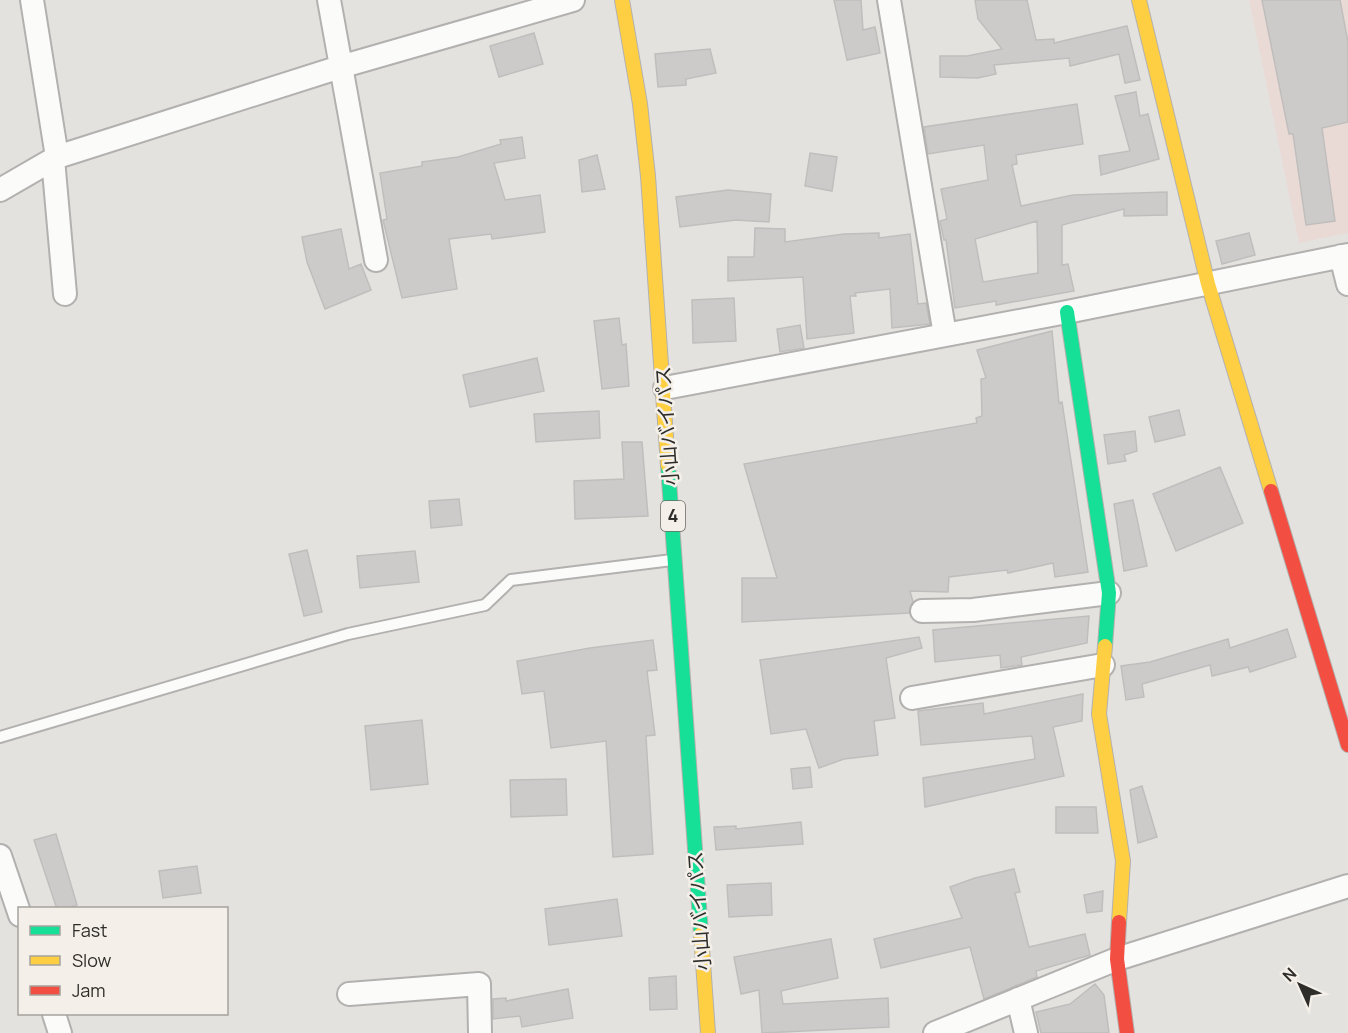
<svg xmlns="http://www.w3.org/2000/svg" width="1348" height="1033" viewBox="0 0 1348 1033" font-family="Manrope,'Noto Sans JP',sans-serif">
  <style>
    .education { fill: #e9dad6 }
    .building { fill: #cdcbca; stroke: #c0bebd; stroke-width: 1.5; fill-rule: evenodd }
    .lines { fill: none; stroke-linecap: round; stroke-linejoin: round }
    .lane-casing { stroke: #b3b1af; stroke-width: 14 }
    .street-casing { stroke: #b3b1af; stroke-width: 26 }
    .fast-casing { stroke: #b3b1af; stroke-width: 16 }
    .slow-casing { stroke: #b3b1af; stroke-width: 16 }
    .jam-casing { stroke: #b3b1af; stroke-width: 16 }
    .lane { stroke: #fbfbfa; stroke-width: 10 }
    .street { stroke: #fbfbfa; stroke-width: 22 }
    .fast { stroke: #16e098; stroke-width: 14 }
    .slow { stroke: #ffcf43; stroke-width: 14 }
    .jam { stroke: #f24e42; stroke-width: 14 }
    .labels { text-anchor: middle; stroke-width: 5; stroke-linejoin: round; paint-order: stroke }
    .shield { fill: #f4f0e9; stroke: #696863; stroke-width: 1.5 }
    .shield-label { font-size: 18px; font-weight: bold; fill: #2e2d2a }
    .street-label { font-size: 20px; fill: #2e2d2a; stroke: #f4f0e9 }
  </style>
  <rect width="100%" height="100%" fill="#e4e2df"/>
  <path class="education" d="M1249,0H1348V233L1299,243Z"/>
  <path class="building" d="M834,0H861L863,30L875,27L880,53L847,60Z
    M975,0H1027L1036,40L1054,39V43L1127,26L1140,80L1125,83L1119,54L1070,66L1069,58L994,65L996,74L978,78L940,77V56H967L1002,49L978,19Z
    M1262,0H1340L1348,42V122L1322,128L1335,221L1306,225L1293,134H1289Z
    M534,33L543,64L499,77L490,46Z
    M710,49L716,73L686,79V85L658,87L655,54Z
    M1136,92L1140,116L1148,114L1159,159L1101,175L1099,156L1130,151L1115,96Z
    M1077,104L1083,144L1016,155L1017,164L1012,165L1021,206L1073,195L1167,192V215L1124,216V209L1062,225V265L1068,264L1074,291L996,305V301L955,308L946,240H944L940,221L947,219L941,189L988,180L984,145L928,154L924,127ZM1037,221L1038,273L983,282L975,239Z
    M522,137L525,158L494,163L505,200L540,195L545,232L492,239L491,234L449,239L457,289L402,298L383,220L387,219L380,173L422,166V162L458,157L501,144L500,140Z
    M810,153L837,157L832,191L805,186Z
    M597,155L605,189L582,192L579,160Z
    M728,190L771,194L769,222L736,220L680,227L676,197Z
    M755,228L785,229V242L844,234L879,233V238L910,234L918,304L926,303L930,324L892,328L890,289L855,293L856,296H850L854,333L807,339L803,277L728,281V257H754Z
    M341,229L349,269L361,264L371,290L325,309L307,262L302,237Z
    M1249,233L1255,255L1222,264L1216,241Z
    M734,298L736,341L693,343L692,300Z
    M619,318L622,345L626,344L629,386L602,389L594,321Z
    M800,325L804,348L780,352L777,329Z
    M1052,331L1059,403L1062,402L1088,572L1055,577L1053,563L1008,573L1007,570L949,577L948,592L910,591L913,602L909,613L742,622V578H777L744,464L977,423L976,418L982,416L981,379L986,378L977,350Z
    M537,358L544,391L470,407L463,375Z
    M1179,410L1185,435L1155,442L1149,417Z
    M599,411L600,438L536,442L534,414Z
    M1135,431L1137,451L1124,455L1126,461L1108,464L1104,435Z
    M622,442H642L648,516L575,519L574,481L624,479Z
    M1220,467L1243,523L1176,551L1153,494Z
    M459,499L462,525L431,528L429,501Z
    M1133,500L1147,566L1124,571L1114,504Z
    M307,550L322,612L304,616L289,554Z
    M415,551L419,582L360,588L357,556Z
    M1089,616L1087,643L1021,657L1022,665L1001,668L1000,655L935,662L933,630Z
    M1287,629L1296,657L1250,672L1248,667L1212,676L1210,665L1142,684L1144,697L1126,700L1121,666L1150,662L1228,639L1230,648Z
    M919,637L922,648L886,658L895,718L874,721L878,755L844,759L819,768L806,729L771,734L760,660Z
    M653,640L657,670L647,671L655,735L646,736L653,854L613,857L606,741L551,748L544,691L522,694L517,661L590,648Z
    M1083,694L1082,721L1053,727L1064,776L925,807L923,778L1035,759L1032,736L921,745L918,711L983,703L984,714Z
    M422,720L428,784L371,790L365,726Z
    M810,767L812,787L793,789L791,769Z
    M566,779L567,815L511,817L510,780Z
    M1142,786L1157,837L1138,843L1130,790Z
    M1056,807H1096L1098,833H1056Z
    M801,822L803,844L716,850L714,827L736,826V829Z
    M56,834L77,905L64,909H57L34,840Z
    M197,866L201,893L163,898L159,871Z
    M1014,869L1020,892L1015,893L1029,947L1085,934L1090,955L1036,971L1037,977L984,999L970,947L881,968L874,939L962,918L950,887L975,878Z
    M771,883L772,915L729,917L727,885Z
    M1103,891L1102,911L1087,913L1084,895Z
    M617,899L622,936L549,945L545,909Z
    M831,939L838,978L781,991L783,1004L888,998L889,1027L762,1033L759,990L741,994L734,957Z
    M676,976L677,1009L650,1010L649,978Z
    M1095,984L1104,995L1109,1033H1041L1036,1012L1070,1004Z
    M568,989L573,1018L522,1027L520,1016L493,1019V999L506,998V1001Z"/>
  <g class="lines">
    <defs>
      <path id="lane" d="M0,737L348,634L485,605L511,580L672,560"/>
      <path id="street" d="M32,0L57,157
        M329,0L376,260
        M889,0L945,335
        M53,159L65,294
        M0,190L57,157L340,67L573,0
        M1341,256L1348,284
        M665,388L1067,312L1348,255
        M922,611L973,610L1109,593
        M912,698L1103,665
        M0,856L20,915
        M349,994L479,984L480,1033
        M1018,999L1026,1033
        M54,1014L60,1033
        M935,1033L1117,959L1348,886"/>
      <path id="fast" d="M1067,312L1109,593L1105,646
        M668,466L701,934"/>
      <path id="slow" d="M622,0L640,104L648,176L668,466
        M1139,0L1208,284L1271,491
        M1105,646L1099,714L1123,861L1119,922
        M701,934L708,1033"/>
      <path id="jam" d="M1271,491L1348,745
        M1119,922L1117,959L1127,1033"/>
    </defs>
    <use href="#lane" class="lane-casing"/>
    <use href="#street" class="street-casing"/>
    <use href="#fast" class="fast-casing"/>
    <use href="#slow" class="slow-casing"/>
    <use href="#jam" class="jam-casing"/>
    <use href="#lane" class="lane"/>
    <use href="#street" class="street"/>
    <use href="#fast" class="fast"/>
    <use href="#slow" class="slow"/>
    <use href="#jam" class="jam"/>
  </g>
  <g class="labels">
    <rect class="shield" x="661" y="501" width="24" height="30" rx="4.5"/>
    <g class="shield-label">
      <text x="673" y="522">4</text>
    </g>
    <g class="street-label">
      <text transform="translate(667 426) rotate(-94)" y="7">小山バイパス</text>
      <text transform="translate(699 911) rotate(-94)" y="7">小山バイパス</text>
    </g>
  </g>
  <rect x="18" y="907" width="210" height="108" fill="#f4f0e9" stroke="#a5a29d" stroke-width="1.5"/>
  <rect x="30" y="926" width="30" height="9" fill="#16e098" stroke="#a5a29d" stroke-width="1.5"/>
  <text x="72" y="937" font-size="18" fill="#2e2d2a">Fast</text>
  <rect x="30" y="956" width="30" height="9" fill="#ffcf43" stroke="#a5a29d" stroke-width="1.5"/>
  <text x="72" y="967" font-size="18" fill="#2e2d2a">Slow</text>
  <rect x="30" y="986" width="30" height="9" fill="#f24e42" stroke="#a5a29d" stroke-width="1.5"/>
  <text x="72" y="997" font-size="18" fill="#2e2d2a">Jam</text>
  <g transform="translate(1300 985) rotate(315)" stroke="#f4f0e9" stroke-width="4.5" paint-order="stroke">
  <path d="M0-4.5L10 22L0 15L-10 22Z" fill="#2e2d2a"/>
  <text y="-9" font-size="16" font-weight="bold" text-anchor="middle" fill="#2e2d2a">N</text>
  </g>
</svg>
